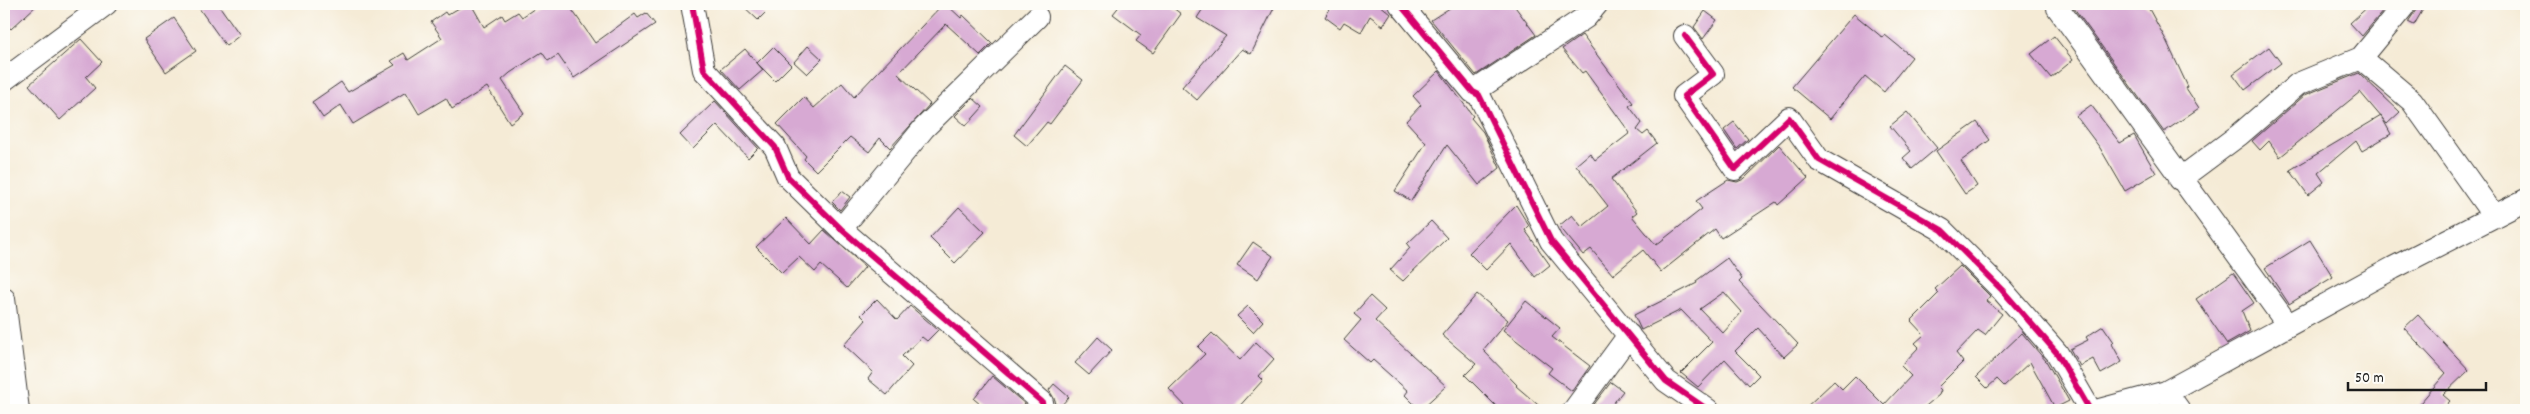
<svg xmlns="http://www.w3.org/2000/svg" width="2530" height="414" viewBox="0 0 2530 414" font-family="Dekko,sans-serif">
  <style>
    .building { fill: #d7a9d3; fill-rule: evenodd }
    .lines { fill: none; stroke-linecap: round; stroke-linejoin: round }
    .minor-casing { stroke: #3d3b38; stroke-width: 24 }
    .minor { stroke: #fff; stroke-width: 22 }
    .cycleway-casing { stroke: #fdfcf7; stroke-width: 9 }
    .cycleway { stroke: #d6006c; stroke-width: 6 }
  </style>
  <rect width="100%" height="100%" fill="#fdfcf7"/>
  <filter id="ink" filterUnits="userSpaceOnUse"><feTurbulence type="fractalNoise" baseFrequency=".02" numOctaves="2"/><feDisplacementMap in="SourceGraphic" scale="10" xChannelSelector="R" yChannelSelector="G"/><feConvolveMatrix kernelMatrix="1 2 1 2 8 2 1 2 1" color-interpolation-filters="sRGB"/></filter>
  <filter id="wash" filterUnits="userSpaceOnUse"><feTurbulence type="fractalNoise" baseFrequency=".0096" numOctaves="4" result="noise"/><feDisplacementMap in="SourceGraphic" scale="20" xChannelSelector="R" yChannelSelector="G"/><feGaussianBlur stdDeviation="1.12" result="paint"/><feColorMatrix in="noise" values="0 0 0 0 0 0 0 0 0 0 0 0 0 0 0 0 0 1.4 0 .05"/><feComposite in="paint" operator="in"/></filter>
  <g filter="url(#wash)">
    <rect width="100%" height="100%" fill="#f5ebd6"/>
    <g id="blocks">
      <path class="building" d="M4,4H38L11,29L4,22Z
        M196,4H218L240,35L226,46Z
        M466,4H471L484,27L502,15L505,20L518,12L522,17L541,4H568L595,43L635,14L638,18L646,13L655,24L574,78L558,55L548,61L542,52L510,73L502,80L524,113L510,123L487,87L452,109L446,98L419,114L406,92L353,124L341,105L323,118L312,102L341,82L348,92L395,65L391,61L404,53L408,60L442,38L431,22L445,12L447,15Z
        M741,4H774L758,20Z
        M943,4H946L961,18L963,15L992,43L980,55L946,24L898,74L930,104L890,148L880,138L869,152L850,137L816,171L804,159L806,156L777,124L804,97L814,108L842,83L854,97Z
        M1121,4H1168L1181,14L1153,53L1136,41L1141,35L1113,14Z
        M1206,4H1276L1251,54L1242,49L1197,100L1182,87L1226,36L1197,18Z
        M1333,4H1379L1391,14L1383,26L1370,16L1361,32L1344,22L1340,28L1325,17Z
        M1456,4H1513L1536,35L1476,75L1431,20Z
        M2071,4H2143L2149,9L2166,40L2188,87L2186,88L2199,108L2164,132Z
        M2371,4H2389L2362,36L2350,23Z
        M2415,4H2426L2414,25L2408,22L2416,10Z
        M1705,11L1717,20L1703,39L1694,27Z
        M1854,14L1883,38L1885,35L1912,57L1884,92L1865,76L1830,119L1792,87Z
        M174,18L196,51L166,72L144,39Z
        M1582,35L1633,103L1629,106L1642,123L1637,130L1643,135L1648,131L1657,143L1611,179L1637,212L1632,216L1656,245L1702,209L1696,201L1728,180L1737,182L1744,179L1779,145L1808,178L1778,205L1776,202L1721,238L1715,229L1661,272L1643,250L1613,275L1591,249L1583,255L1559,226L1572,215L1582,227L1608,206L1576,165L1590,153L1595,160L1630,133L1585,71L1582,73L1562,49Z
        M2054,36L2073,60L2051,78L2031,54Z
        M81,39L102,62L86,77L95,88L60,120L29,85Z
        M808,46L822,59L807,74L794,62Z
        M773,47L791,65L775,81L757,63Z
        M2269,47L2281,63L2245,90L2233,74Z
        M745,49L763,70L740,90L721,69Z
        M1065,66L1083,80L1050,124L1047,122L1027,146L1014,135Z
        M1439,71L1473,116L1471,118L1483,132L1500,168L1479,185L1447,145L1411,201L1395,191L1426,143L1406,121L1421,105L1413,96Z
        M2359,73L2400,112L2387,124L2360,92L2280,157L2269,141L2260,150L2252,141L2305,95Z
        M973,98L983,107L966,126L955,116Z
        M715,101L758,148L748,158L717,125L693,149L680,135Z
        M2091,105L2120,143L2134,135L2156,173L2125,191L2100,148L2076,116Z
        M1907,112L1937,148L1912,169L1903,158L1911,151L1890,126Z
        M2381,116L2391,134L2362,151L2356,141L2318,173L2324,182L2308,195L2290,170Z
        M1734,122L1748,139L1737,149L1724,130Z
        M1977,122L1990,140L1961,161L1977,186L1965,194L1936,151Z
        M842,191L850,197L840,210L832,202Z
        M1516,205L1529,226L1525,230L1550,265L1535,277L1511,244L1486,270L1469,253Z
        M959,207L985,232L955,263L930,238Z
        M786,218L811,244L824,230L865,267L847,288L821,265L815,272L799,257L782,273L756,247Z
        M1431,221L1447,238L1403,281L1390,270L1410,248L1407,244Z
        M2310,240L2333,277L2289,304L2265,268Z
        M1253,242L1273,256L1258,279L1237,265Z
        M1727,258L1742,279L1739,282L1798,344L1784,357L1758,328L1735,351L1759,375L1749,385L1725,359L1698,387L1681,373L1712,342L1681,310L1641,330L1634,315L1697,283L1696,281ZM1724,292L1742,312L1723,333L1700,309Z
        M1960,266L1990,296L1986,301L2002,314L1985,335L1978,330L1956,353L1963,362L1938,387L1941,390L1939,395L1921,410H1803L1834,381L1842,389L1855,376L1884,405L1911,376L1901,366L1919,347L1915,343L1924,335L1911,321L1939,293L1935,289Z
        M2233,273L2254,303L2242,311L2250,331L2227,344L2196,299Z
        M1477,294L1508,320L1483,350L1517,385L1516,386L1544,410H1500L1465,375L1476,364L1442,335Z
        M1370,296L1385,310L1375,321L1446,386L1420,410L1405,395L1408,391L1373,360L1370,363L1344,340L1361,320L1354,314Z
        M877,299L897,320L910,306L938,330L927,341L922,337L902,356L912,366L887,395L868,379L873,372L844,345L866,320L861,315Z
        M1526,301L1560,328L1552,337L1590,366L1572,391L1548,373L1552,368L1503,330Z
        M1248,306L1263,321L1253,332L1237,316Z
        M2418,315L2469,370L2443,395L2450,401L2442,410H2414L2446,373L2404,328Z
        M2103,326L2114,342L2112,344L2122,362L2101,374L2093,359L2080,366L2070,349L2088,340L2086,337Z
        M1212,333L1240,360L1256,342L1274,359L1259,376L1263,380L1236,410H1189L1169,389L1205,354L1198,347Z
        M2022,333L2046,361L2069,401L2055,408L2030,362L2004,386L1997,379L1987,388L1976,377Z
        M1098,337L1112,350L1089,375L1075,363Z
        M992,376L1025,404L1020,410H987L974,399Z
        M1611,382L1623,391L1608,410H1597L1592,407Z
        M1054,384L1069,397L1057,410L1055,400L1049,390Z"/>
    </g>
  </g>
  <g filter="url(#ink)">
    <use href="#blocks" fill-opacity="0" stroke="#3d3b38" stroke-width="1"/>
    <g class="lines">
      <defs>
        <path id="minor" d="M692,4L704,70L775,147L788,177L841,229L1042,402L1043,410
          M1400,4L1473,92L1479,95L1551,241L1666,381L1708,410
          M2058,8L2288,325
          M1685,36L1713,74L1684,96L1735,169L1789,118L1819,160L1942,230L2002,290L2057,353L2090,410
          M2361,58L2412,101L2494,216
          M4,80L106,4
          M1473,92L1586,17L1597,4
          M2180,179L2239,135L2298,84L2361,58L2403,7
          M841,229L924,128L1037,17
          M4,299L18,410
          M2166,392L2179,410
          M1574,410L1629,335
          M2099,410L2166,392L2393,268L2526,200"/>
      </defs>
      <use href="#minor" class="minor-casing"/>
      <use href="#minor" class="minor"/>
      <defs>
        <path id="cycleway" d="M692,4L704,70L775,147L788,177L841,229L1042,402L1043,410
          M1400,4L1473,92L1479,95L1551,241L1666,381L1708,410
          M1685,36L1713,74L1684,96L1735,169L1789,118L1819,160L1942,230L2002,290L2057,353L2090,410"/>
      </defs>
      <use href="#cycleway" class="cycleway-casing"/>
      <use href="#cycleway" class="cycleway"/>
    </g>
  </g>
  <rect width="2530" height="414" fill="none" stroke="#fdfcf7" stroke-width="20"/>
  <path d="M2348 382v8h138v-8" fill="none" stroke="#1c1c1c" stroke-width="2.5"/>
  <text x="2355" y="382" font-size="15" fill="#1c1c1c" stroke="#fdfcf7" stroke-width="4" paint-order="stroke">50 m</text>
</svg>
